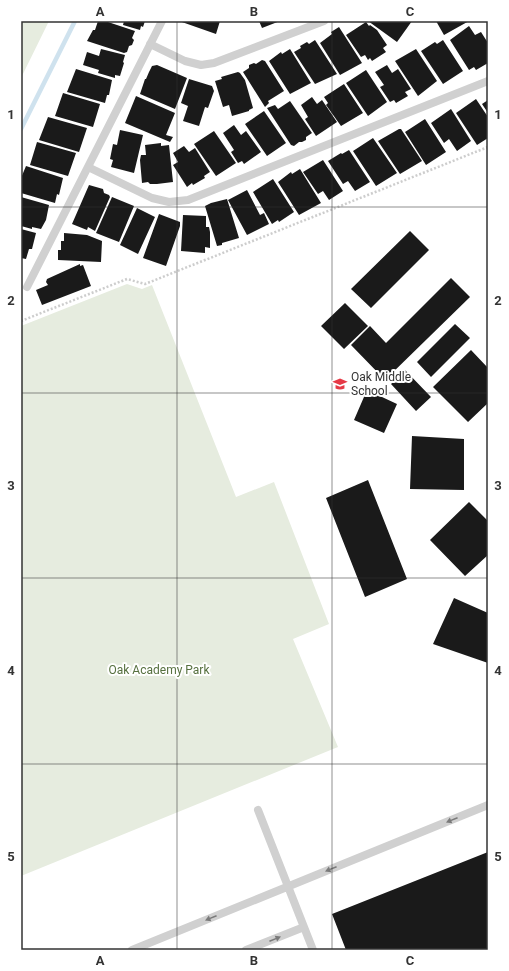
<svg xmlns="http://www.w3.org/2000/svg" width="509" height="971" viewBox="0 0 509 971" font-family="Roboto,sans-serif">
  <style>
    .green { fill: #e6ecdf }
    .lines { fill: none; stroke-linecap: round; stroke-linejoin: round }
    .stream { stroke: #cfe2ee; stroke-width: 4.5 }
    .building { fill: #1a1a1a }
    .path { stroke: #cdcdcd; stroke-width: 2.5; stroke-dasharray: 2 2; stroke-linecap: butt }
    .lane { stroke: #d0d0d0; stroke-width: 8 }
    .oneway { fill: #7a7a7a }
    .grid { fill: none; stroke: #333; stroke-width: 1; stroke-opacity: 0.55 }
    .labels { text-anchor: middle; stroke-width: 4; stroke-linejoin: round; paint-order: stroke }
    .poi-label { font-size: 12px; fill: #333; stroke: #fff; text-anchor: start }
    .park-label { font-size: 12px; fill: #56703f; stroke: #fff }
    .neatline { fill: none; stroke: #333; stroke-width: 1.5 }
    .grid-label { font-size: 13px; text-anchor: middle; font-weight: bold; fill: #333 }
  </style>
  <rect width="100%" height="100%" fill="#fff"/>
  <path class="green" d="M21,21H49L21,78Z
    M127,284L142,289L152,285L236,497L274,482L329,624L293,639L338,747L21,876V326Z"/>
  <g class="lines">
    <path class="stream" d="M21,129L75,21"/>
  </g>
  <path class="building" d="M98,21H105L135,31L132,38L134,40L132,45L129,46L127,52L124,53L87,41L93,30H95Z
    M124,21H145L143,27L141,26L140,30L123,25Z
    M179,21H220L216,34Z
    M259,21H280L262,28Z
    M368,21H412L397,42Z
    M436,21H469L444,35Z
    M366,22L369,26L370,25L377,30L387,45L383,48L386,52L372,61L370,58L368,60L365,55L361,57L346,35Z
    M469,26L475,35L481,32L488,43V52L487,53L488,55V63L476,70L474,67L469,70L450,40Z
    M339,27L362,63L340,75L320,43L332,34L331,32Z
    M315,40L337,74L315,84L294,52L301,48L300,46L307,42L309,44Z
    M443,40L463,71L443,84L421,51L435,42L437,44Z
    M101,49L125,55L123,62L124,63L120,76L115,75V78L98,73L99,70L83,65L87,52L99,56Z
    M290,49L311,83L290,94L269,61L281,52L282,54Z
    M416,49L437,81L418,96L395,61Z
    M262,60L265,61L284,91L268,101L269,103L265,107L243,72L249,68V65L254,63L256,64Z
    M157,65L187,78L175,109L140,94L145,79H146L149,72L152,66Z
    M387,65L392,73L398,69L411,89L405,92L408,96L396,103L394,100L390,102L380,87L384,85L375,72Z
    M76,69L112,80L109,95H107L105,103L67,92Z
    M366,70L387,102L368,116L346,83Z
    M238,72L240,73L245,80L253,108L249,110V111L232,116L229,105L223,107L215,81L222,79L221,77Z
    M189,79L212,86L214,91L208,108L205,107L199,126L183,121L188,106L181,103Z
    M344,84L363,113L341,126L326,105L328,103L324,97Z
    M63,93L100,104L93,127L55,116Z
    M136,96L175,113L166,135L173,137L170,142L125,123Z
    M312,97L317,104L322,100L337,122L316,136L305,119L308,117L301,105Z
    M476,99L488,117V138L477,145L456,113Z
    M488,100V113L482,104Z
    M290,101L312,133L306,137V140L302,142H299L294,146L291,145L267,108L275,105L278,109Z
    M451,109L471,141L457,151L449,139L444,143L431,123Z
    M264,111L286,143L267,156L245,124Z
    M48,117L87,128L79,152L39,140Z
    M425,119L446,152L426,165L405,132Z
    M234,125L241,135L246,131L261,152L244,164L242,161L238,163L231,152L234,150L223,133Z
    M399,129H401L422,161L400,174L378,141Z
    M120,130L143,135L134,173L111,167L113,160L110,159L113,144L117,145Z
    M214,131L236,163L216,176L194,144Z
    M373,138L397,173L376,186L353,151Z
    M37,142L76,153L68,176L30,165Z
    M161,143V146L169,145L173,182L157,184H150L148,182L142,183L140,160L141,155H146L145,145Z
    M184,146L189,152L195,148L210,172L204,176L205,178L193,185L192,183L187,187L173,165L178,162L173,153Z
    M349,150L370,182L355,191L348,181L343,184L328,161L341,153L342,154Z
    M323,160L343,191L329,200L323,191L318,194L303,172Z
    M26,166L63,178L59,195L57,194L55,203L21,193V178Z
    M300,169L321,203L299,215L278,182L291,172L292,174Z
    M273,179L294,212L279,222L278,220L272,224L253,192Z
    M89,185L103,189L104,193L109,195L110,197L95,231L88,227L87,230L72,224Z
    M247,190L260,215L264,213L269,224L247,235L228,200Z
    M21,197L49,205L46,220L41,229L32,227V229L21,226Z
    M112,197L134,206L119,242L96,233Z
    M227,199L239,238L222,243V245L217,246L205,206L211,203Z
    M137,208L155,217L138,254L120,245Z
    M159,214L180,222V226L166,266L143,258Z
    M183,215L206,216V227H209L210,232V248L205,247V253L181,251Z
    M21,229L36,233L32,249H29L26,259L21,258Z
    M410,231L429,250L371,308L351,289Z
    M64,233L87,235L102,241L101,262L58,260V250H61V241H64Z
    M80,264V266L83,265L91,286L42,305L36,290L48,285L46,282L47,279Z
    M451,278L470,297L385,380L351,345L370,326L386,343Z
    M345,303L368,326L344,349L321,326Z
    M455,324L470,338L431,377L417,362Z
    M471,350L488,368V403L468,422L433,387Z
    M405,370L431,397L416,411L391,384Z
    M367,390L397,404L384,433L354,420Z
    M412,436L464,439V490L410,489Z
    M368,480L407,579L365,597L326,498Z
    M469,502L488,521V555L465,576L430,540Z
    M454,598L488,613V663L433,644Z
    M488,852V950H346L332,914Z"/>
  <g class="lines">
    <path class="path" d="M21,321L127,279L145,284L488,147"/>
    <path class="lane" d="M150,44L185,61L201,65L214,63L324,21
      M88,167L152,198L169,202L188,200L488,81
      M27,287L162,21
      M258,810L313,950
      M132,950L488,805
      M246,950L304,927"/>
  </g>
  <defs><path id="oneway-solid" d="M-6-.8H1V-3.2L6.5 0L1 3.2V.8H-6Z"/></defs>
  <g class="oneway">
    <use href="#oneway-solid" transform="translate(452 820) rotate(158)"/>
    <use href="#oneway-solid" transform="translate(331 869) rotate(158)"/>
    <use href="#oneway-solid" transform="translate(211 918) rotate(158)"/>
    <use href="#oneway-solid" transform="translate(275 939) rotate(-22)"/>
  </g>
  <path class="grid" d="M177,21V950M332,21V950M21,207H488M21,393H488M21,578H488M21,764H488"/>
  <defs>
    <symbol id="school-bare" viewBox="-9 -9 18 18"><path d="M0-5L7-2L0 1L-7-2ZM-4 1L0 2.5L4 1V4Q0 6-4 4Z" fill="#e63946" stroke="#fff" stroke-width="2.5" paint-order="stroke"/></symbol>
  </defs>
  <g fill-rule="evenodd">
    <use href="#school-bare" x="330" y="374" width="20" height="20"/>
  </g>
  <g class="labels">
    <g class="poi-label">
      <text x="351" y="381">Oak Middle<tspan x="351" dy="14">School</tspan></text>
    </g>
    <g class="park-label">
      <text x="159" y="674">Oak Academy Park</text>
    </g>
  </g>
  <rect width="509" height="971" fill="none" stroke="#ffffff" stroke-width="44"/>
  <rect x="22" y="22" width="465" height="927" class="neatline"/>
  <g class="grid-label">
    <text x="100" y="16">A</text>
    <text x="254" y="16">B</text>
    <text x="410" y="16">C</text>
    <text x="11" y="119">1</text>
    <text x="498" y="119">1</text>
    <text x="11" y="305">2</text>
    <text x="498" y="305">2</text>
    <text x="11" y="490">3</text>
    <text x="498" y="490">3</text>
    <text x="11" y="675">4</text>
    <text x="498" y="675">4</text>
    <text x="11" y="861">5</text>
    <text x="498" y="861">5</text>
    <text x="100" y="965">A</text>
    <text x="254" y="965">B</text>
    <text x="410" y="965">C</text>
  </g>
</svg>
